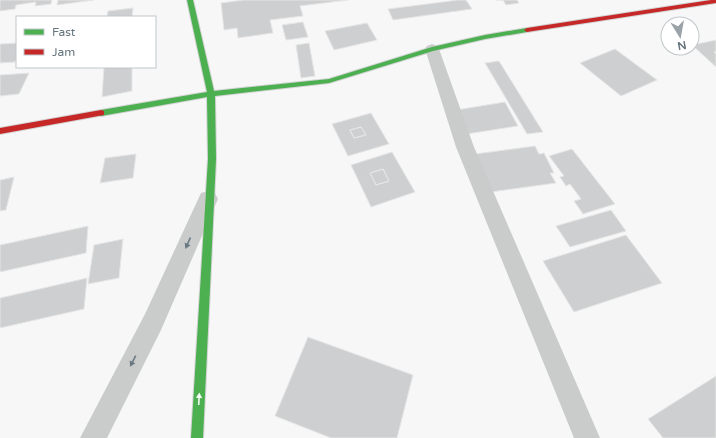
<svg xmlns="http://www.w3.org/2000/svg" width="716" height="438" viewBox="0 0 716 438" font-family="'Varela Round',sans-serif">
  <style>
    .building { fill: #cecfd0; stroke: #e6e6e6; fill-rule: evenodd }
    .lines { fill: none; stroke-linecap: round; stroke-linejoin: round }
    .fast-casing { stroke: #d3d4d5; stroke-width: 2 }
    .jam-casing { stroke: #d3d4d5; stroke-width: 2 }
    .street { fill: #cacccc; fill-rule: evenodd }
    .fast { fill: #4caf50; fill-rule: evenodd }
    .jam { fill: #c62828; fill-rule: evenodd }
    .oneway { fill: #6b7a82 }
    .oneway2 { fill: #f6fbf6 }
  </style>
  <rect width="100%" height="100%" fill="#f7f7f7"/>
  <path class="building" d="M0,0H52L51,4L35,6L36,2L16,5L15,9L0,11Z
    M58,0H94L57,5Z
    M243,0H348L300,6L303,16L270,20L273,33L238,38L237,28L224,30L221,3Z
    M458,0H466L472,9L393,20L388,9Z
    M496,0H517L519,3L506,5L503,0Z
    M133,8L132,17H107L108,11Z
    M303,22L308,37L286,40L282,25Z
    M367,23L377,40L334,50L325,31Z
    M716,40V52H714L716,54V67L692,45Z
    M17,43V58L15,62L0,63V44Z
    M309,43L315,76L301,78L296,45Z
    M615,49L657,80L621,96L580,63Z
    M499,61L543,132L527,134L485,63Z
    M104,67H132V91L102,97Z
    M29,73L19,94L0,96V75Z
    M505,102L518,126L467,134L456,110Z
    M371,113L389,144L348,156L332,124ZM361,127L366,135L354,138L350,130Z
    M361,127L366,135L354,138L350,130Z
    M535,146L539,154L544,153L554,173H550L556,183L491,192L475,154Z
    M572,149L615,204L583,214L574,201L581,199L570,184L566,186L560,177L564,176L549,156Z
    M392,152L415,192L371,207L351,165ZM383,169L389,181L376,185L370,173Z
    M136,154L133,178L100,183L105,158Z
    M383,169L389,181L376,185L370,173Z
    M14,177L6,210L0,211V180Z
    M611,210L626,231L570,247L556,226Z
    M88,226L86,253L0,272V245Z
    M626,235L662,283L574,312L543,261Z
    M123,239L119,278L88,284L94,245Z
    M87,278L84,309L0,328V298Z
    M308,337L413,375L397,438H331L275,416Z
    M716,376V438H663L648,419Z"/>
  <g class="lines">
    <defs>
      <path id="fast" d="M187,0H193L214,91L329,79L432,47L485,35L527,28L530,30L527,32L485,39L433,51L329,83L215,96L216,159L203,438H191L208,159L207,97L101,116L97,113L101,110L207,92Z"/>
      <path id="jam" d="M711,0H716V3L527,32L524,30L527,28Z
        M101,110L104,111V115L0,134V128Z"/>
    </defs>
    <use href="#fast" class="fast-casing"/>
    <use href="#jam" class="jam-casing"/>
    <path class="street" d="M432,44L437,46L439,49L474,147L600,438H574L456,147L425,49L427,46Z
      M208,191L215,193L218,199L161,330L107,438H80L145,314L201,193Z"/>
    <use href="#fast" class="fast"/>
    <use href="#jam" class="jam"/>
  </g>
  <defs><path id="oneway-solid" d="M-6-.8H1V-3.2L6.5 0L1 3.2V.8H-6Z"/></defs>
  <g class="oneway">
    <use href="#oneway-solid" transform="translate(188 243) rotate(114)"/>
    <use href="#oneway-solid" transform="translate(133 361) rotate(117)"/>
  </g>
  <use class="oneway2" href="#oneway-solid" transform="translate(199 399) rotate(-87)"/>
  <rect x="16" y="16" width="140" height="52" fill="#ffffff" stroke="#c2c8cb"/>
  <rect x="24" y="29" width="20" height="6" fill="#4caf50" stroke="#c2c8cb"/>
  <text x="52" y="36" font-size="12" fill="#66767e">Fast</text>
  <rect x="24" y="49" width="20" height="6" fill="#c62828" stroke="#c2c8cb"/>
  <text x="52" y="56" font-size="12" fill="#66767e">Jam</text>
  <g transform="translate(680 36) rotate(169)"><circle r="19" fill="#ffffff" stroke="#c2c8cb"/>
  <path d="M0-3L7 15L0 10L-7 15Z" fill="#99a3a8"/>
  <text y="-6" font-size="11" font-weight="bold" text-anchor="middle" fill="#66767e">N</text>
  </g>
</svg>
